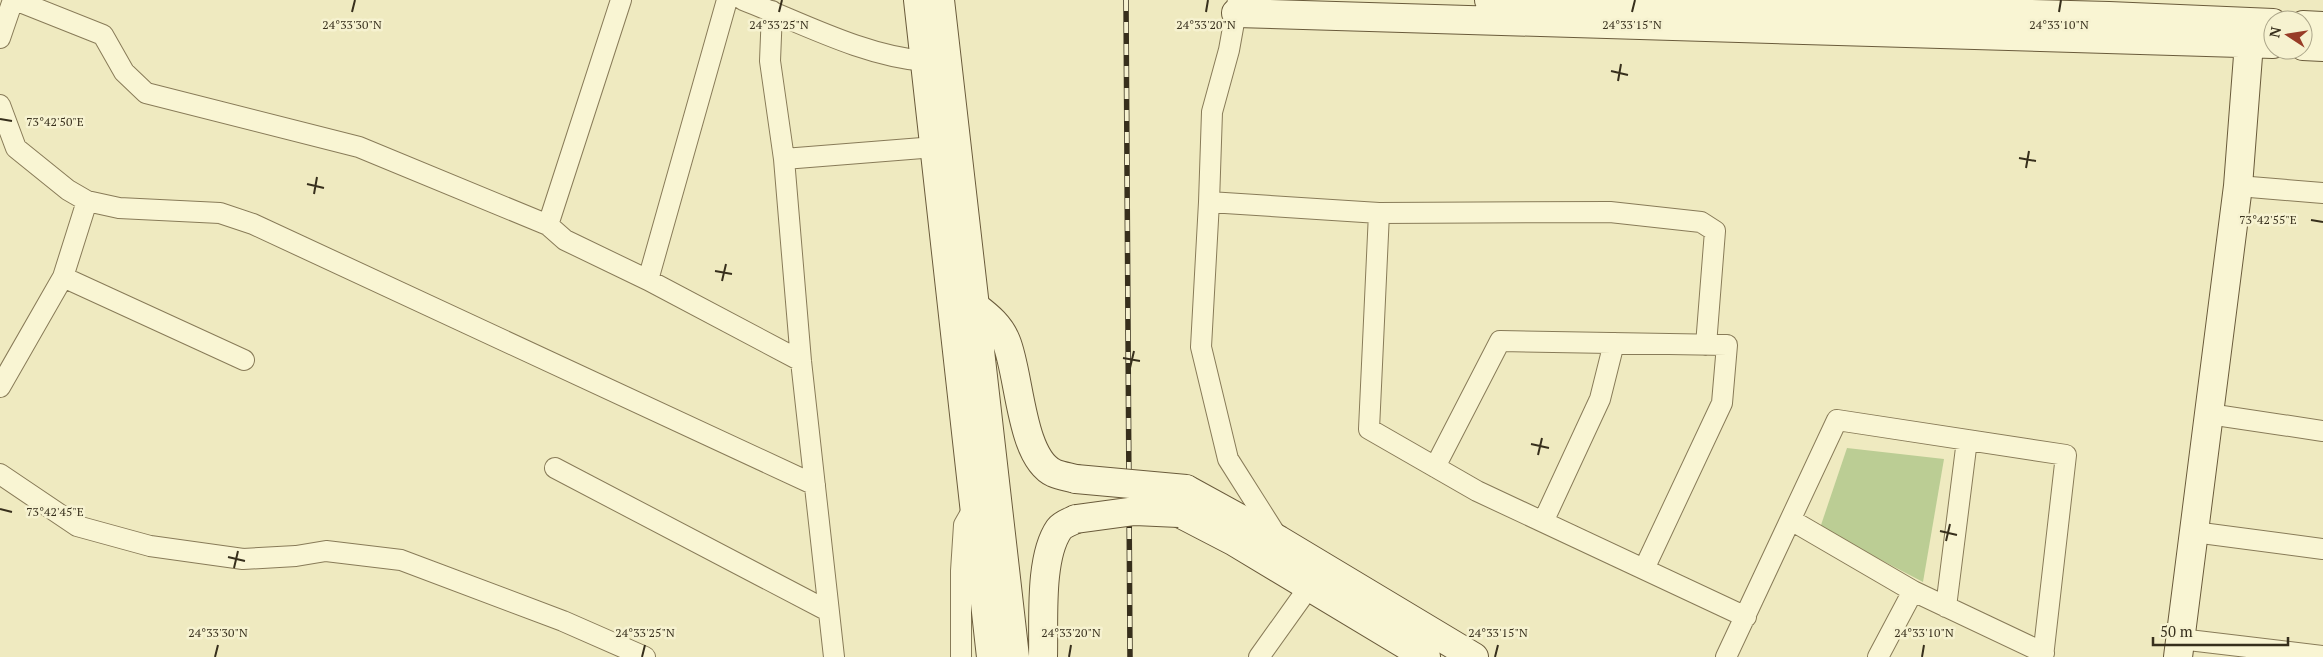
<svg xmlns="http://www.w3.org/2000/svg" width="2323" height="657" viewBox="0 0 2323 657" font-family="'PT Serif',serif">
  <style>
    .green { fill: #bbcd94 }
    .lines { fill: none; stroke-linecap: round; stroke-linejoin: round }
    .street-casing { stroke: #887b58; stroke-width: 22 }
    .secondary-casing { stroke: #6a5b3b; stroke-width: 30 }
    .street { stroke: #f9f5d3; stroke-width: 20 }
    .secondary { stroke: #f9f5d3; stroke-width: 28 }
    .rail-casing { stroke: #372f1c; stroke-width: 5.5 }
    .rail { stroke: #f6f2d0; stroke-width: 4; stroke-dasharray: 11; stroke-linecap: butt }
    .secondary-bridge-casing { stroke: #6a5b3b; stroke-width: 30; stroke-linecap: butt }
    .secondary-bridge { stroke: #f9f5d3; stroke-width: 28 }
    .ticks { fill: none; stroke: #372f1c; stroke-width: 2 }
    .ticks-label { font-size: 12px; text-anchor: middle; fill: #372f1c; stroke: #f6f2d0; stroke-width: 5; stroke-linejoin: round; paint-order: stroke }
  </style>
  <rect width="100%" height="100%" fill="#efeac0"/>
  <path class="green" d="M1847,448L1944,459L1923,582L1820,528Z"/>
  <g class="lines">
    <defs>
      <path id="street" d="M15,0L103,35L124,72L146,93L359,147L548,225L565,240L648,280L801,361
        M743,0C800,22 863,56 925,61
        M772,11L770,61L784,159L801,361L834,657
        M0,38L13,0
        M0,105L16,148L68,190L87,201L119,208L220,213L253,224L815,485
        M784,159L935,147
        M2238,186L2323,193
        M1209,202L1212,112L1229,50L1238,0
        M1379,213L1610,212L1701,222L1715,231L1706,345
        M548,225L621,0
        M63,277L87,201
        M648,280L727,0
        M0,387L63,277L244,360
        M2209,414L2323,431
        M1435,467L1500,341L1727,345L1722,403L1644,569
        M555,468L828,611
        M0,474L77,526L150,546L243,559L296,556L326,551L401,560L563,621L645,657
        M1791,520L1913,591L1878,657
        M1543,522L1600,399L1614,343
        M2194,532L2323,549
        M1278,538L1228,459L1201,347L1209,202L1379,213L1369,429L1477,491L1746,617
        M1913,591L2044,653
        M1946,607L1967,440
        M2180,639L2323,656
        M961,657V571L964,525L973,509
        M1259,657L1309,587
        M1726,657L1837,420L2066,455L2043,657"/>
      <path id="secondary" d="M918,0L991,657
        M940,0L1015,657
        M1489,0L2109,16L2273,23
        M1236,13L2273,44
        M2303,25L2323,26
        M2303,46L2323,47
        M976,307C989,317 1000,326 1006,341C1020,374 1020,457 1054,473C1061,476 1069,477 1076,479
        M1186,489L1279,540L1474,657
        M1179,513L1233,541L1426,657
        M1043,657C1044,621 1039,558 1059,529C1063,524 1070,522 1076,519
        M2178,657L2238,186L2249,43"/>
    </defs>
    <use href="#street" class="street-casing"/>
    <use href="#secondary" class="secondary-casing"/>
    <use href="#street" class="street"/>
    <use href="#secondary" class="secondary"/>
    <defs>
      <path id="rail" d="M1126,0L1130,657"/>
    </defs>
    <use href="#rail" class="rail-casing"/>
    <use href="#rail" class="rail"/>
    <defs>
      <path id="secondary-bridge" d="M1076,479L1186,489
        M1076,519L1135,511L1179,513"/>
    </defs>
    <use href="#secondary-bridge" class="secondary-bridge-casing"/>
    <use href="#secondary-bridge" class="secondary-bridge"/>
  </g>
  <path class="ticks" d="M352,12L355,0M779,12L782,0M1206,12L1208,0M1632,12L1635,0M2059,12L2061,0M1611,71L1628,75M1618,81L1621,64M0,119L12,121M2019,158L2036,161M2026,168L2029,151M307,184L324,188M314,194L317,177M2311,220L2323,222M715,271L732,274M722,281L726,264M1123,358L1140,361M1130,368L1134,351M1531,444L1549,448M1538,455L1542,438M0,509L12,512M1940,531L1957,535M1946,541L1950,524M228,557L245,561M234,568L238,551M215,657L218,645M642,657L645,645M1069,657L1071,645M1495,657L1498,645M1922,657L1924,645"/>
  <g class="ticks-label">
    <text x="352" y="29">24°33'30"N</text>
    <text x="779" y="29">24°33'25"N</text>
    <text x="1206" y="29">24°33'20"N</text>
    <text x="1632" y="29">24°33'15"N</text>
    <text x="2059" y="29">24°33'10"N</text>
    <text x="55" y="126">73°42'50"E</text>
    <text x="2268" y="224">73°42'55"E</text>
    <text x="55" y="516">73°42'45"E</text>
    <text x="218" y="637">24°33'30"N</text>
    <text x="645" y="637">24°33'25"N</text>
    <text x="1071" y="637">24°33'20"N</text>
    <text x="1498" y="637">24°33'15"N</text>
    <text x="1924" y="637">24°33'10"N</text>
  </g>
  <g transform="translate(2288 35) rotate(282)"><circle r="24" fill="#f6f2d0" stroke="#aaa488"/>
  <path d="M0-4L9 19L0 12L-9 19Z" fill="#983c27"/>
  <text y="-8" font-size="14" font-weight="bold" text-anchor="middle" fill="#372f1c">N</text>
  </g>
  <path d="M2153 637v8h135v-8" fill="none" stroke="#372f1c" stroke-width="2.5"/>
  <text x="2160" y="637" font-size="15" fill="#372f1c" stroke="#f6f2d0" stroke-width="4" paint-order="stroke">50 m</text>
</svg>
